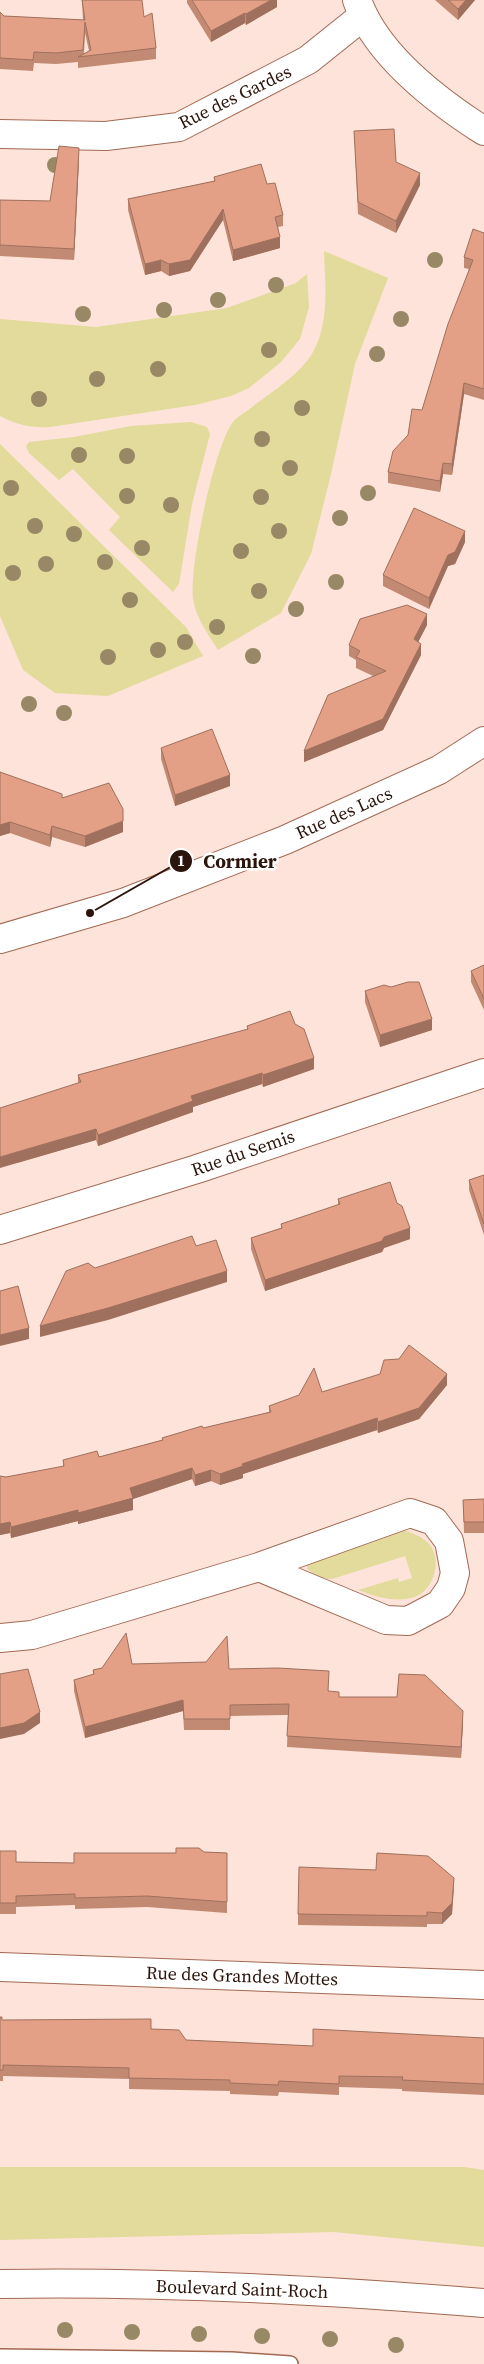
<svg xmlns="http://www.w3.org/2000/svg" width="484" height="2364" viewBox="0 0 484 2364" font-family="'Source Serif 4',serif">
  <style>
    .green { fill: #e2db9b }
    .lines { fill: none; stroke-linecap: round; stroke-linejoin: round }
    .lane-casing { stroke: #a26953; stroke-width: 18 }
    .street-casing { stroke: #a26953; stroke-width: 30 }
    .secondary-casing { stroke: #a26953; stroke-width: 30 }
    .lane { stroke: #fff; stroke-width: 15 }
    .street { stroke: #fff; stroke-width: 28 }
    .secondary { stroke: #fff; stroke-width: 28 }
    .tree { fill: #988866 }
    .wall { fill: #c38a73; fill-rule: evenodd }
    .shaded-wall { fill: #9f705e }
    .building { fill: #e3a086; stroke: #9f705e }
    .labels { text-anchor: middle; stroke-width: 5; stroke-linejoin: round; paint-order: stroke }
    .street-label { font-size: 18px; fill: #2b140c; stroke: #fff }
    .leader { fill: none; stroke: #2b140c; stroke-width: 2 }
    .callout-dot { fill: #2b140c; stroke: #fff; stroke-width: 2 }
    .mark-label { font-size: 15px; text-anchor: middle; font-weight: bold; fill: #fff }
    .callout-label { font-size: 19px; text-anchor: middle; font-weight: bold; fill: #2b140c; stroke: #fff; stroke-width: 5; stroke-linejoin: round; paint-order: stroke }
  </style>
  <rect width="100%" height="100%" fill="#fde3d9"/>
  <path class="green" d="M324,251L388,278L355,364L331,474L311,554L281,613L218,650C208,634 196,618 193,599C189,567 214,447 233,422C238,416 246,412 251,408C272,391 299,376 313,352C330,322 325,283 324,251Z
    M307,274L309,307L300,339L281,362L249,388L231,396L195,405L50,427C31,428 17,425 0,416V319L96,327L227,308L296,283Z
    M191,422L207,427L210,434L192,504L179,584L173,592L109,530L120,517L73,469L59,480L29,453L26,446L29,442L74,437L131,426Z
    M0,444L186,627L203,656L108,696L55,693L23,670L0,616Z
    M403,1530C412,1533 421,1536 427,1542C444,1557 434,1590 415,1597C397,1603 375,1597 358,1590L398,1578L399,1582L412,1578L405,1556L332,1579L321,1578L307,1569V1564Z
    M0,2167H464L484,2170V2247L334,2232L0,2240Z"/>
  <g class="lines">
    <defs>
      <path id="lane" d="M0,2357L232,2360L290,2364"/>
      <path id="street" d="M357,0C376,54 437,101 484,131
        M0,134L106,136L179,127L308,60L363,16
        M0,1230L197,1169L484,1073
        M410,1513L434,1521L449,1541L455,1573L451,1588L440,1604L408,1621L386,1620L259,1567Z
        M0,1638L32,1635L259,1567
        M0,1967L484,1985"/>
      <path id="secondary" d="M0,939L123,903L285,840L439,770L484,741
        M0,2284C161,2281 323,2290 484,2303"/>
    </defs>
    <use href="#lane" class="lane-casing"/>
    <use href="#street" class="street-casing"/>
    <use href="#secondary" class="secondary-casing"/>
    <use href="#lane" class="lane"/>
    <use href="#street" class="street"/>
    <use href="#secondary" class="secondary"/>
  </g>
  <g class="tree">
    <circle cx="55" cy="165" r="8"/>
    <circle cx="435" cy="260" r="8"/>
    <circle cx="276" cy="285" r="8"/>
    <circle cx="218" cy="300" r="8"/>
    <circle cx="164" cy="310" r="8"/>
    <circle cx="83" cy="314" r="8"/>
    <circle cx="401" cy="319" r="8"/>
    <circle cx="269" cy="350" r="8"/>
    <circle cx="377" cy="354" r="8"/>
    <circle cx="158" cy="369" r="8"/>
    <circle cx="97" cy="379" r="8"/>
    <circle cx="39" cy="399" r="8"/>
    <circle cx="302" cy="408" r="8"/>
    <circle cx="262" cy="439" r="8"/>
    <circle cx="79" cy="455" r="8"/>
    <circle cx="127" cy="456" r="8"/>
    <circle cx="290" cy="468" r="8"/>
    <circle cx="11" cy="488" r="8"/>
    <circle cx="368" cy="493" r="8"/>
    <circle cx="127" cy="496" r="8"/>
    <circle cx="261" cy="497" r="8"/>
    <circle cx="171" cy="505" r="8"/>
    <circle cx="340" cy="518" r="8"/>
    <circle cx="35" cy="526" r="8"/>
    <circle cx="279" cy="531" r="8"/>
    <circle cx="74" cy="534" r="8"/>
    <circle cx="142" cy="548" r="8"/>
    <circle cx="241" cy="551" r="8"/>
    <circle cx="105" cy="562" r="8"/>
    <circle cx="46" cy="564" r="8"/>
    <circle cx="13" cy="573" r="8"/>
    <circle cx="336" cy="582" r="8"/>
    <circle cx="259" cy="591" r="8"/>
    <circle cx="130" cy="600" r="8"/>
    <circle cx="296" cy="609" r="8"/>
    <circle cx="217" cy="627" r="8"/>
    <circle cx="185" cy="642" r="8"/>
    <circle cx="158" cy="650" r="8"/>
    <circle cx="253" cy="656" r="8"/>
    <circle cx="108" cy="657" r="8"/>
    <circle cx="29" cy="704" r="8"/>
    <circle cx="64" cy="713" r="8"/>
    <circle cx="65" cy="2330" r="8"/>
    <circle cx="132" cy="2332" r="8"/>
    <circle cx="199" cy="2334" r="8"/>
    <circle cx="262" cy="2336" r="8"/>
    <circle cx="330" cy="2339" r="8"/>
    <circle cx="396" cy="2345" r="8"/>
  </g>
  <path class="wall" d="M82,0L144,17L156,48V59L78,68V62L56,64L34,63L33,71L0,69V12L4,16L83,20ZM85,33L89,51L84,54Z
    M187,0H277V7L246,25L245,23L211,42L187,3Z
    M435,0H475L458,20Z
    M354,131L396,162L420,185L396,233L358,214Z
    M79,159L74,260L0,256V200L50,201Z
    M214,177L267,184L283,215V226L278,227L280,248L233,261L223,220L190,271L169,276L161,271L145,275L128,210V199L214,181Z
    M484,233V400L464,394L452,475L443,474L440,492L388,483V472L408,435L422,410L469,269L464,268V257Z
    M465,542L455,564L448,566L429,609L383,586V575Z
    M427,625L418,642L421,655L383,730L304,762L373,676L356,668V660L349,656V645Z
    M161,748L230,786L175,806L161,759Z
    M0,772L62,798L123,832L85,847L52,837L50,847L10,833L0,836Z
    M484,965V1010L471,982V971Z
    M365,991L432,1030L380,1047L365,1002Z
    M295,1024L314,1069L263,1087L262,1084L193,1107V1112L98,1146L96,1140L17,1163L78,1083V1075L247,1030V1026Z
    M484,1175V1235L469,1190V1180Z
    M338,1199L397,1203L410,1239L384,1248L382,1252L265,1291L251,1249V1238L281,1228V1224L338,1205Z
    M447,1385L419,1419L378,1433L377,1430L243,1474V1478L220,1485L211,1481L195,1486L192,1479L133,1499V1510L78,1524V1521L11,1538L10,1533L0,1535V1476L6,1477L63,1467V1460L99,1457L162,1440V1438L269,1412V1406L322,1392Z
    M484,1499V1533H464L463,1500Z
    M132,1664L229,1669L329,1691L339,1697L463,1722L461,1758L287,1747L288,1715L230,1716V1730H184L183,1711L85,1738L74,1691V1680L93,1675V1670Z
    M0,1851L16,1862L74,1863L176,1853L204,1852L227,1853V1913L147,1907L75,1909V1905L16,1907V1914H0Z
    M454,1889L452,1914L442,1924H427V1927L298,1925V1914Z
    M0,2017L2,2020L151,2029L186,2040L313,2046L484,2038V2095L402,2091V2089L339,2087V2095L279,2092L278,2096L230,2094V2091L129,2089V2079L3,2076V2081H0Z"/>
  <path class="shaded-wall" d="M271,0H277V7L246,25V14Z
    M466,0H475L458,20V9Z
    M245,13V23L211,42V31Z
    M79,148V159L74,260V249Z
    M420,173V185L396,233V221Z
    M223,209V220L190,271L169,276V264Z
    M280,237V248L233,261V250Z
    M161,260V271L145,275V264Z
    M464,383V394L452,475V464Z
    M443,463V474L440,492V481Z
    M465,531V542L455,564L448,566L429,609V598L448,555Z
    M427,614V625L414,650V639Z
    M421,644V655L383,730L304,762V751Z
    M230,775V786L175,806V795Z
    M123,821V832L85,847V836Z
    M10,822V833L0,836V825Z
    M52,826V837L50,847V835Z
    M432,1019V1030L380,1047V1035Z
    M314,1058V1069L263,1087V1075Z
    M262,1073V1084L193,1107V1112L98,1146V1135L191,1096Z
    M96,1129V1140L17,1163L0,1168V1157L17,1152Z
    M410,1228V1239L384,1248L382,1252L265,1291V1280Z
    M227,1271V1282L108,1320L40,1337V1326Z
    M29,1328V1339L0,1346V1335Z
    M447,1374V1385L419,1419L378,1433V1422Z
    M377,1418V1430L243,1474V1478L220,1485V1474L242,1464Z
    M192,1468V1479L133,1499V1510L78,1524V1513L130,1488Z
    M211,1470V1481L195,1486V1475Z
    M78,1510V1521L11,1538V1527Z
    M10,1522V1533L0,1535V1524Z
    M183,1700V1711L85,1738V1727Z
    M463,1711V1722L461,1758V1747Z
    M40,1712V1723L24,1734L0,1739V1728Z
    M454,1878L452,1914L442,1924V1913Z"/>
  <path class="building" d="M82,0H142L144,17L152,13L156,48L78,57L91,50L85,22L83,50L56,53L34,52L33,60L0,58V12L4,16L85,20Z
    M192,0H271L246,14L245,13L211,31Z
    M448,0H466L458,9Z
    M394,129L396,162L420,173L396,221L358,202L354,131Z
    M59,146L79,148L74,249L0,245V200L50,201Z
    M261,164L267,184L275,183L283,215L275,217L280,237L233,250L223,209L190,260L169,264L161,260L145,264L128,199L215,181L214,177Z
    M473,229L484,233V389L464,383L452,464L443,463L440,481L388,472L393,451L408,435L412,409L422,410L448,324L473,260L464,257Z
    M414,508L465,531L455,552L448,555L429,598L383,575Z
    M407,605L427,614L414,639L421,644L383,719L304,751L328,695L386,671L356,657L360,651L349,645L360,619Z
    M212,729L230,775L175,795L161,748Z
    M0,772L62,794V798L109,783L123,809V821L85,836L52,826L50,835L10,822L0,825Z
    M484,965V999L471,971Z
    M408,982H419L432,1019L380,1035L365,991L384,985L391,987Z
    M290,1011L295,1024L304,1029L314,1058L263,1075L262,1073L191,1096L193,1101L98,1135L96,1129L17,1152L0,1157V1108L81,1082L78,1075L248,1029L247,1026Z
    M484,1175V1224L469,1180Z
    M390,1182L397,1203L402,1206L410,1228L384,1237L382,1241L265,1280L251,1238L282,1228L281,1224L340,1204L338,1199Z
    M192,1236L196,1246L216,1240L227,1271L108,1308L40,1326L66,1271L88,1263L95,1268Z
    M18,1286L29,1328L0,1335V1291Z
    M409,1345L447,1374L419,1408L378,1422L377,1418L242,1464L243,1466L220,1474L211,1470L195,1475L192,1468L130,1488L133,1498L78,1513V1510L11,1527L10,1522L0,1524V1476L6,1477L64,1466L63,1460L97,1451L99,1457L163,1440L162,1438L202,1426L203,1428L271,1412L269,1406L299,1395L314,1368L322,1392L380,1374L384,1360L399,1359Z
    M484,1499V1522H464L463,1500Z
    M126,1633L132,1664L206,1662L227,1636L229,1669L278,1668L329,1671L328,1691L339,1692V1697H397L399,1674L425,1675L463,1711L461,1747L287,1736L289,1704L230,1705V1719H184L183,1700L85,1727L74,1680L94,1674L93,1670L102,1668Z
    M28,1669L40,1712L24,1723L0,1728V1674Z
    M176,1848H199L204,1852L227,1853V1902L147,1896L75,1898V1894L16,1896V1903H0V1851H16V1862L74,1863V1853H176Z
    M377,1853L428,1856L454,1878L452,1903L442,1913L427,1912V1916L298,1914L299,1867L376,1870Z
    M0,2017H2V2020L151,2019V2029L179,2030L186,2040L313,2046V2029L484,2038V2084L402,2080L403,2077L339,2076V2084L279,2081L278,2085L230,2083V2080L129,2078V2068L3,2065V2070H0Z"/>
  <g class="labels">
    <g class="street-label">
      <text transform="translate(235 97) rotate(-26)" y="6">Rue des Gardes</text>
      <text transform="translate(344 813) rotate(-24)" y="6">Rue des Lacs</text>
      <text transform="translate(243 1153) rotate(-19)" y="6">Rue du Semis</text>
      <text transform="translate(242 1976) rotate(2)" y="6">Rue des Grandes Mottes</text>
      <text transform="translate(242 2289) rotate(2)" y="6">Boulevard Saint-Roch</text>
    </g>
  </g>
  <path class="leader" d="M90 913L181 861"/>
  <g class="callout-dot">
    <circle cx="90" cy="913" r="5"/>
    <circle cx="181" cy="861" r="12"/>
  </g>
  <g class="mark-label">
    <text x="181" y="866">1</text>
  </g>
  <g class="callout-label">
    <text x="240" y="868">Cormier</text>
  </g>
</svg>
